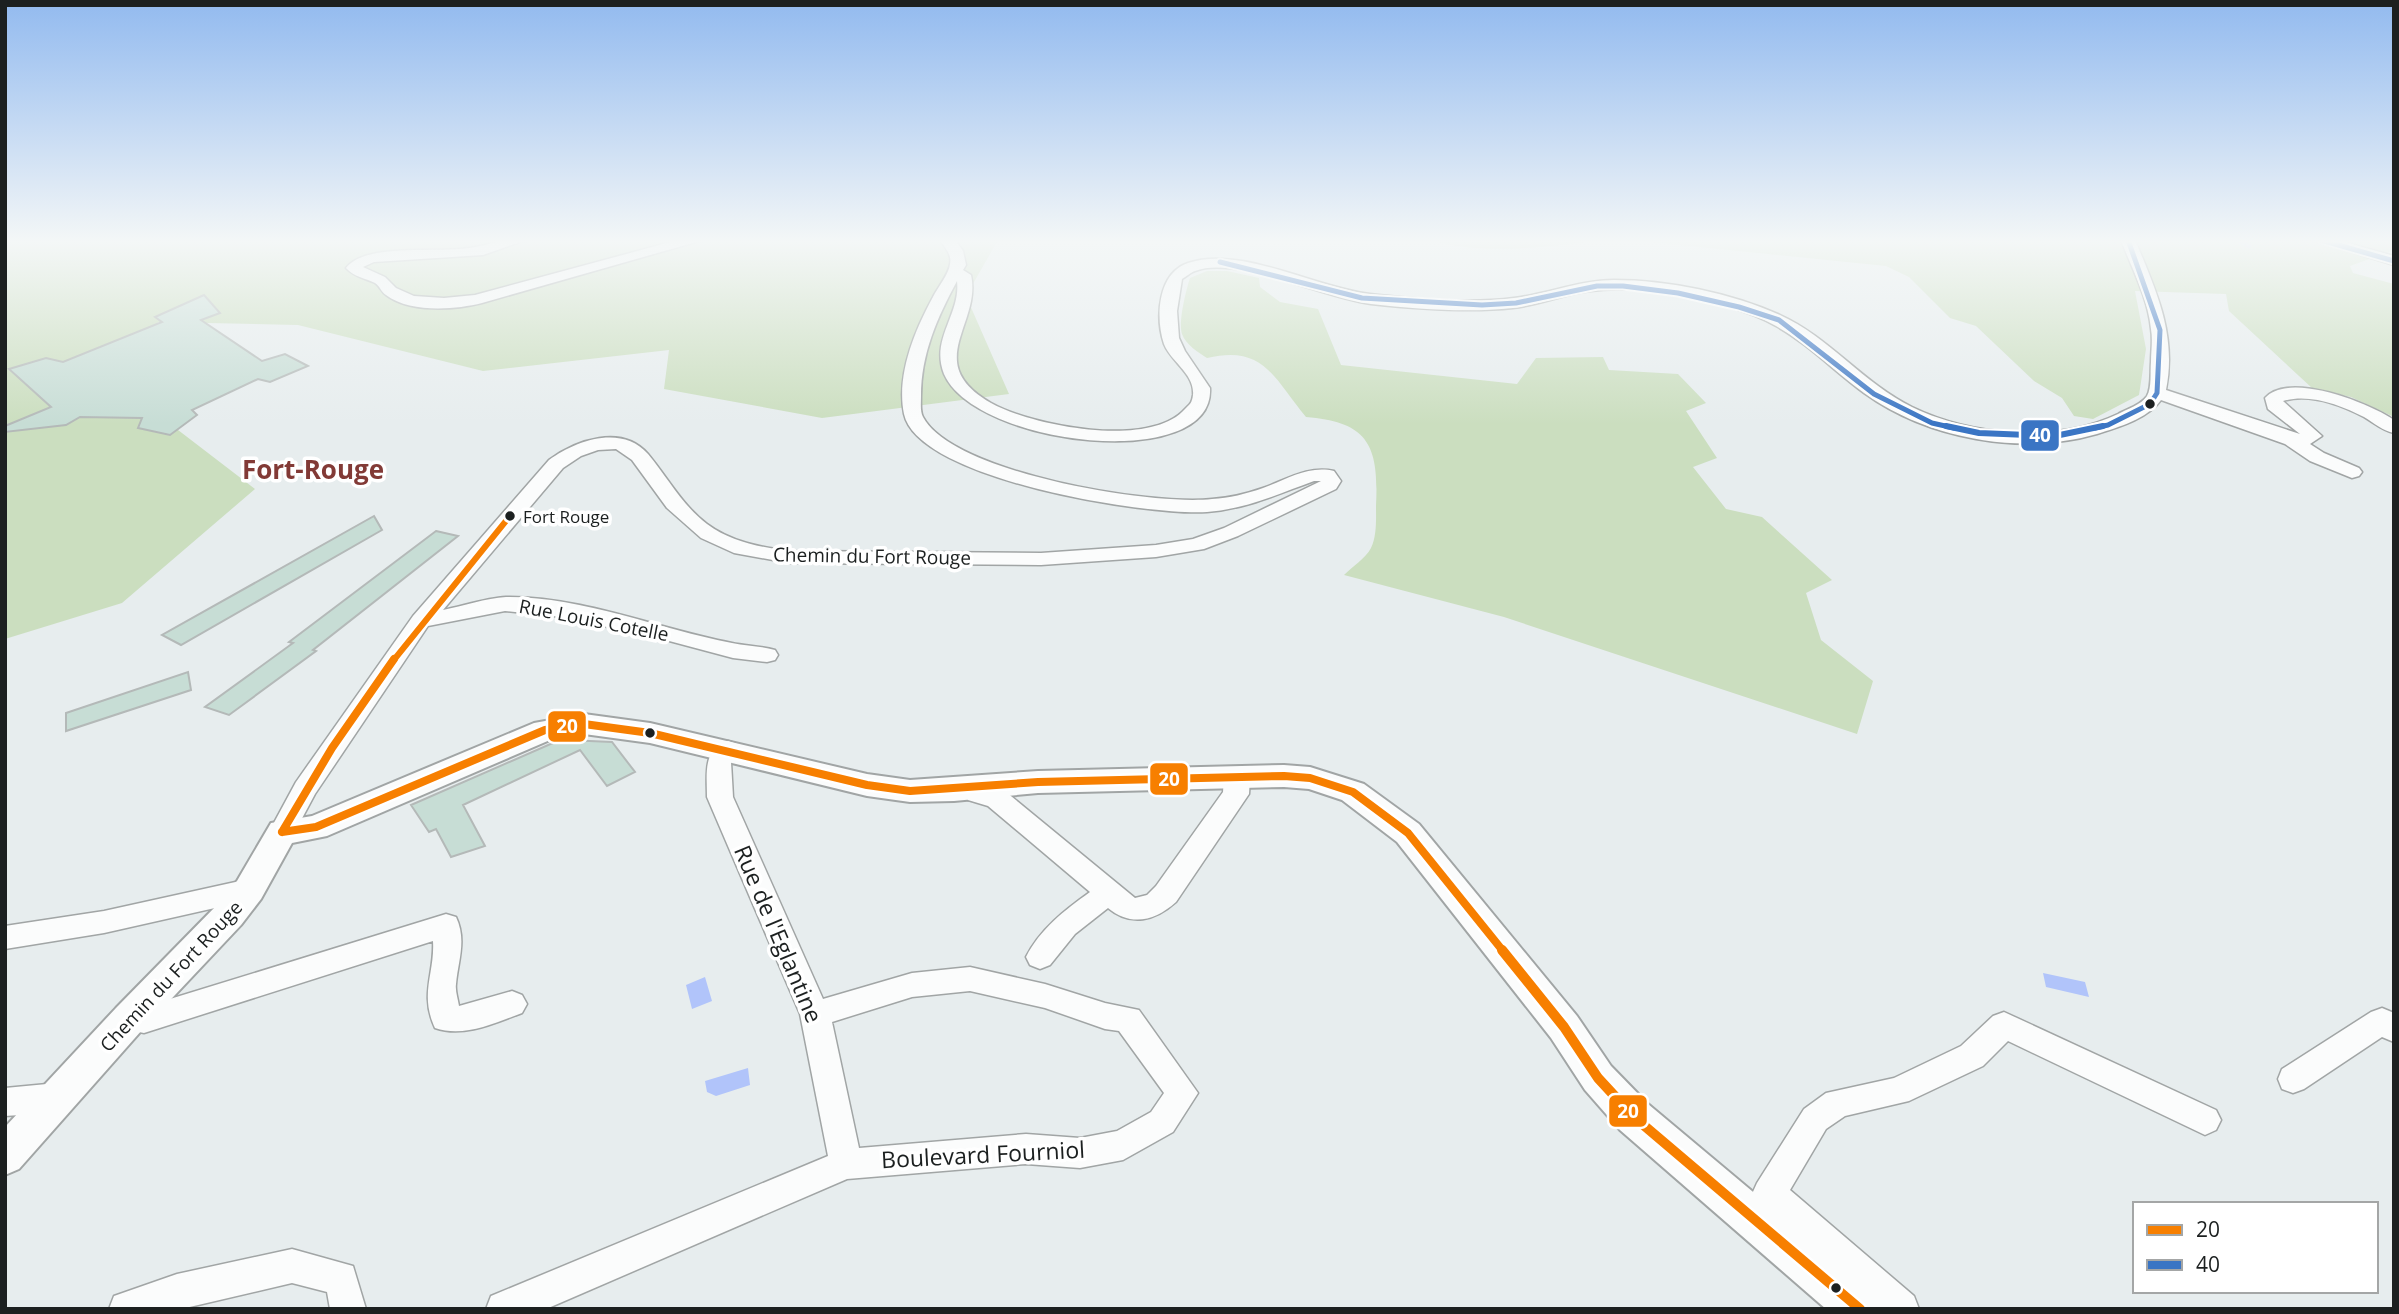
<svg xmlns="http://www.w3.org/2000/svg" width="2399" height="1314" viewBox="0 0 2399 1314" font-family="'Open Sans',sans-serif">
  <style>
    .green { fill: #cbdebf }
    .water { fill: #b1c4fa }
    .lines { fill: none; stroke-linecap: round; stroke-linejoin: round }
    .stream { stroke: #b1c4fa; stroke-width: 4.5 }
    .building { fill: #c7ddd5; stroke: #b4b9b8; stroke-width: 2 }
    .minor-casing { stroke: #a1a5a5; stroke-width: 3 }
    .major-casing { stroke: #a1a5a5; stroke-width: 4 }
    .minor { fill: #fbfcfc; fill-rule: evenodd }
    .major { fill: #fbfcfc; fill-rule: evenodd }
    .bus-1-far2-casing { stroke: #fff; stroke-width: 10 }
    .bus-1-far1-casing { stroke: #fff; stroke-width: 13 }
    .bus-1-casing { stroke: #fff; stroke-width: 15 }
    .bus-2-far1-casing { stroke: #fff; stroke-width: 9 }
    .bus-2-casing { stroke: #fff; stroke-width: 10 }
    .bus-1-far2 { stroke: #f77f00; stroke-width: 6 }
    .bus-1-far1 { stroke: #f77f00; stroke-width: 8 }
    .bus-1 { stroke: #f77f00; stroke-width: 10 }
    .bus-2-far1 { stroke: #3a75c4; stroke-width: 5 }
    .bus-2 { stroke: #3a75c4; stroke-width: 6 }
    .bus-dot { fill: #1c2020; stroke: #fff; stroke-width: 2.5 }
    .labels { text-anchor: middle; stroke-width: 7; stroke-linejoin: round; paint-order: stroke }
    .bus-label { font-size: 17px; fill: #1c2020; stroke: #fff; text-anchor: start }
    .street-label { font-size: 19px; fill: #1c2020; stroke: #fff }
    .near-street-label { font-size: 23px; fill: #1c2020; stroke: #fff }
    .district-label { font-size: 26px; font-weight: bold; fill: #823a36; stroke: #fff }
    .line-badge { stroke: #fff; stroke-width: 2.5 }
    .badge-label { font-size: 19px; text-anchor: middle; font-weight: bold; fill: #fff }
  </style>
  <rect width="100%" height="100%" fill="#e7edee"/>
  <path class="green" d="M5,240H998L966,296L1009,394L822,418L664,389L669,350L483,371L298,325L158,322L135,397L255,489L122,603L5,639Z
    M1431,240H1611C1553,245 1487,257 1431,240Z
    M1630,240H2394V250L2350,266L2353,273L2394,284V417L2351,397L2312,388L2229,311L2226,294L2135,291L2146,349L2139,395L2093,419L2074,416L2062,398L2034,381L1976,326L1950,318L1909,277L1886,266Z
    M1207,271H1227L1259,278L1260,287L1280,302L1318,309L1341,365L1517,384L1536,358L1603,357L1609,370L1678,374L1706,403L1686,411L1717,458L1693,467L1726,509L1762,517L1832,580L1806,593L1821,640L1873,681L1857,734L1504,617L1344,575C1352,567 1366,558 1371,548C1377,536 1376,519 1376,506C1379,446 1369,422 1306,417C1273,377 1264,345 1207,358C1198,352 1186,345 1182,334C1178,323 1186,290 1190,278Z"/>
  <path class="water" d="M2043,973L2085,982L2089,997L2046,987Z
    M705,977L712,1001L692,1009L686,985Z
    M748,1068L750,1085L716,1096L707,1092L705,1081Z"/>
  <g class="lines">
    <path class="stream" d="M2238,240L2249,246"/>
  </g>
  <path class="building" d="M204,295L220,313L201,320L262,361L285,354L308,366L270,382L258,379L192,410L197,415L170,435L138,428L142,418L80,417L66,425L5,432V426L51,407L9,369L46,358L63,362L162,322L155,317Z
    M374,516L382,530L181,645L162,635Z
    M436,531L458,536L313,650L316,651L229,715L205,707L293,643L289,642Z
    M188,672L191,690L66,731V713Z
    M567,740L612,742L635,772L607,786L580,750L463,805L485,846L451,857L436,829L429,832L411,805L555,742Z"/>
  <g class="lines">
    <defs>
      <path id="minor" d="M502,240H526L483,255L374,262L363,267L385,277L396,288L414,296L444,298L475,295L678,240H703L482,303C454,310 410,313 386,295C381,292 380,286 375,283C365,278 354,277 346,268C364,244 430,252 459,249C474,248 488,245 502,240Z
        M940,240H955L963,251L966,265L963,270L971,275C982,324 921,363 991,403C1032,426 1150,449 1185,409C1190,404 1192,403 1193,395C1195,374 1171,362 1164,344C1155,317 1158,273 1188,263C1239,245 1317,288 1370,294C1417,299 1468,304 1514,298C1548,294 1580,280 1614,280C1668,280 1731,293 1780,315C1829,337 1863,383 1912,407C1972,436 2057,443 2118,414C2127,409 2141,405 2147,396C2152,387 2150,373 2151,362C2151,351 2153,340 2151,329C2148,298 2132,269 2121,240H2135C2156,290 2177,335 2166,390L2300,434L2268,409L2265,398C2289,371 2369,403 2394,420V433C2383,431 2374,423 2364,417C2341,405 2309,393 2283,401L2322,436L2310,444L2324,453L2359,468L2362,472L2359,476L2352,478L2310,461L2285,444L2161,400C2147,419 2119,427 2097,434C2021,456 1928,439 1864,393C1834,371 1808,344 1776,326C1746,309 1708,301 1675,295C1647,290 1619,287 1591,291C1564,294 1540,305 1513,308C1467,313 1417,309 1371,304C1325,299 1236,255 1195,271C1191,272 1186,277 1182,279L1177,311L1179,338L1185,351L1210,388C1215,474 975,446 944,374C930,339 961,314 957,281C937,318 921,354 921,396C921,403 920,412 923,417C952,473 1152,506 1212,499C1229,498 1246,494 1263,488C1286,480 1308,465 1334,471L1341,481L1336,489L1238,536L1204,549L1156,557L1041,565L789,563L734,553L701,538L667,508L632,460L616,449L598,450L581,456L563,468L443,610C463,606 486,598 506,597C581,596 659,629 732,643C747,646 761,646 775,650L778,655L775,660L767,662L733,658L658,638L562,617L505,611L428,626L315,794L291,839L282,842L273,839L269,832L296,782L413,616L549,460C576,440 622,424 648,454C668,478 682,505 707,524C731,542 760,547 789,551L1041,553L1156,545L1193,539L1224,528L1321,481H1314C1278,494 1246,509 1207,512C1149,516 918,480 904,414C896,375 915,330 933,297C938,287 949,274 950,264C952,254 945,248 940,240Z
        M2312,240H2337L2394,256V265Z
        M728,741L737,744L740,750L731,762L733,797L823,999L912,973L970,967L1045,984L1105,1003L1139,1010L1198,1093L1173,1132L1123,1160L1080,1168L1026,1164L847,1179L546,1309H486L491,1296L828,1156L800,1014L707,797C707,775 702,749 728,741ZM970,991L1045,1008L1105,1029L1119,1031L1164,1093L1151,1112L1117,1131L1080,1138L1026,1134L859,1148L832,1022L912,997Z
        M1237,769L1246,772L1250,778L1249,794L1176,902C1155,921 1131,927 1108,908L1075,934L1050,965L1040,969L1030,965L1026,957C1040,929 1065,910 1090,892L988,806L968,800L961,787L965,780L974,778L983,780L986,786L1006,792L1135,898L1147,895L1156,886L1223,792L1224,778L1228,772Z
        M249,879L259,882L263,890L259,898L104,933L5,949V926L104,911Z
        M446,914L456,917C467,940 458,961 456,984C455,991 458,999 459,1006L512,991L522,995L527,1004L522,1013C495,1023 464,1038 435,1028C419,994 435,973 433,941L144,1033L118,1028L114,1019L118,1010L129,1006L144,1007Z
        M2382,1008L2394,1013V1042L2382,1037L2304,1089L2293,1093L2282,1089L2278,1079L2282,1069L2371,1012Z
        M2004,1012L2216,1110L2221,1120L2216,1130L2205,1135L2008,1041L1983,1066L1909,1101L1845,1116L1826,1129L1790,1190L1914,1296L1919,1309H1874L1757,1205L1752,1194L1757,1183L1804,1109L1826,1093L1894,1078L1961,1046L1993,1016Z
        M47,1084L69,1090L74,1100L69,1110C52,1116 24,1114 5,1116V1088Z
        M292,1249L353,1266L366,1309H330L327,1292L292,1283L181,1309H109L114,1296L177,1274Z"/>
      <path id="major" d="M584,714L650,723L867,774L910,780L1038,771L1284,765L1310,767L1364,784L1419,824L1577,1016L1611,1066L1648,1104L1875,1294L1882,1309H1826L1620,1130L1585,1090L1551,1038L1397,842L1342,800L1309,789L1284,787L1038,793L954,801L910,802L867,796L650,743L584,734L550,740L327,836L292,843L261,899L241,925L142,1030L19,1169L5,1175V1127L116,1008L217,905L237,881L271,823L312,816L534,723Z"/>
    </defs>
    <use href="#minor" class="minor-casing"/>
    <use href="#major" class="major-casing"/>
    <use href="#minor" class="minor"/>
    <use href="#major" class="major"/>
    <defs>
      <path id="bus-1-far2" d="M393,661L510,516"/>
      <path id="bus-1-far1" d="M282,832L316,827L545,730L584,724L650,733L867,785L910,791L1038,782L1284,776L1310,778L1353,792L1408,833L1503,951
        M282,832L332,748L394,659"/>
      <path id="bus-1" d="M1502,950L1564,1027L1598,1078L1634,1117L1860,1309"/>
      <path id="bus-2-far1" d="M2321,240L2394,261
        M1220,262L1362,298L1482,305L1516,303L1597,286H1623L1678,293L1739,307L1779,320L1874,394L1932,423L1954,428
        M2095,428L2108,425L2150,404L2157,393L2160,330L2128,240"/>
      <path id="bus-2" d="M1946,426L1979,433L2055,436L2103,426"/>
    </defs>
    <use href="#bus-1-far2" class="bus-1-far2-casing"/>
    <use href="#bus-1-far1" class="bus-1-far1-casing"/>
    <use href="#bus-1" class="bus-1-casing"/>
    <use href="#bus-2-far1" class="bus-2-far1-casing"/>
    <use href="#bus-2" class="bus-2-casing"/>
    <use href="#bus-1-far2" class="bus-1-far2"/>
    <use href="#bus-1-far1" class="bus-1-far1"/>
    <use href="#bus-1" class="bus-1"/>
    <use href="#bus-2-far1" class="bus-2-far1"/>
    <use href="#bus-2" class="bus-2"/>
  </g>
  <linearGradient id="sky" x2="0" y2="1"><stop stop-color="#92baef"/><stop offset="0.57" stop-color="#f4f7f7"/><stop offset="1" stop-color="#f4f7f7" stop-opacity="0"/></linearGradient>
  <rect width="2399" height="424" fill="url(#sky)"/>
  <g class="bus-dot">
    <circle cx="2150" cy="404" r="6"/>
    <circle cx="510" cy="516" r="6"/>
    <circle cx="650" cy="733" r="6"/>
    <circle cx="1836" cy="1288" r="6"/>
  </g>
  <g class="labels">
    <g class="bus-label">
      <text x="523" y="523">Fort Rouge</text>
    </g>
    <g class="street-label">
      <text transform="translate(872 556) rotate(1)" y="7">Chemin du Fort Rouge</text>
      <text transform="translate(594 620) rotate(11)" y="7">Rue Louis Cotelle</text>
      <text transform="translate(171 976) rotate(-47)" y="7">Chemin du Fort Rouge</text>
    </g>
    <g class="near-street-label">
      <text transform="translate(778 934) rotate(67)" y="8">Rue de l'Eglantine</text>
      <text transform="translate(983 1155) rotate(-3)" y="8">Boulevard Fourniol</text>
    </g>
    <g class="district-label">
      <text x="313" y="479">Fort-Rouge</text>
    </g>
  </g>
  <g class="line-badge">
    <rect x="2020" y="419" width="40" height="33" rx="7" fill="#3a75c4"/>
    <rect x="547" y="710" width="40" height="33" rx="7" fill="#f77f00"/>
    <rect x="1149" y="762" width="40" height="34" rx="7" fill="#f77f00"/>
    <rect x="1608" y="1094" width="40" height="34" rx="7" fill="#f77f00"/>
  </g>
  <g class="badge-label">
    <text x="2040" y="442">40</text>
    <text x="567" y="733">20</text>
    <text x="1169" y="786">20</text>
    <text x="1628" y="1118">20</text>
  </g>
  <rect width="2399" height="1314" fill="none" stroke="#1c2020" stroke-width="14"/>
  <rect x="2133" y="1202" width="245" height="91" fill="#ffffff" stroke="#a4a6a6" stroke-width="2"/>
  <rect x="2147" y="1225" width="35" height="10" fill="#f77f00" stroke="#a4a6a6" stroke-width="2"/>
  <text x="2196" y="1237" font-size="21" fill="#1c2020">20</text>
  <rect x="2147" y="1260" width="35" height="10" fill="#3a75c4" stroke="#a4a6a6" stroke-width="2"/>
  <text x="2196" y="1272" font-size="21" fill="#1c2020">40</text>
</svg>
